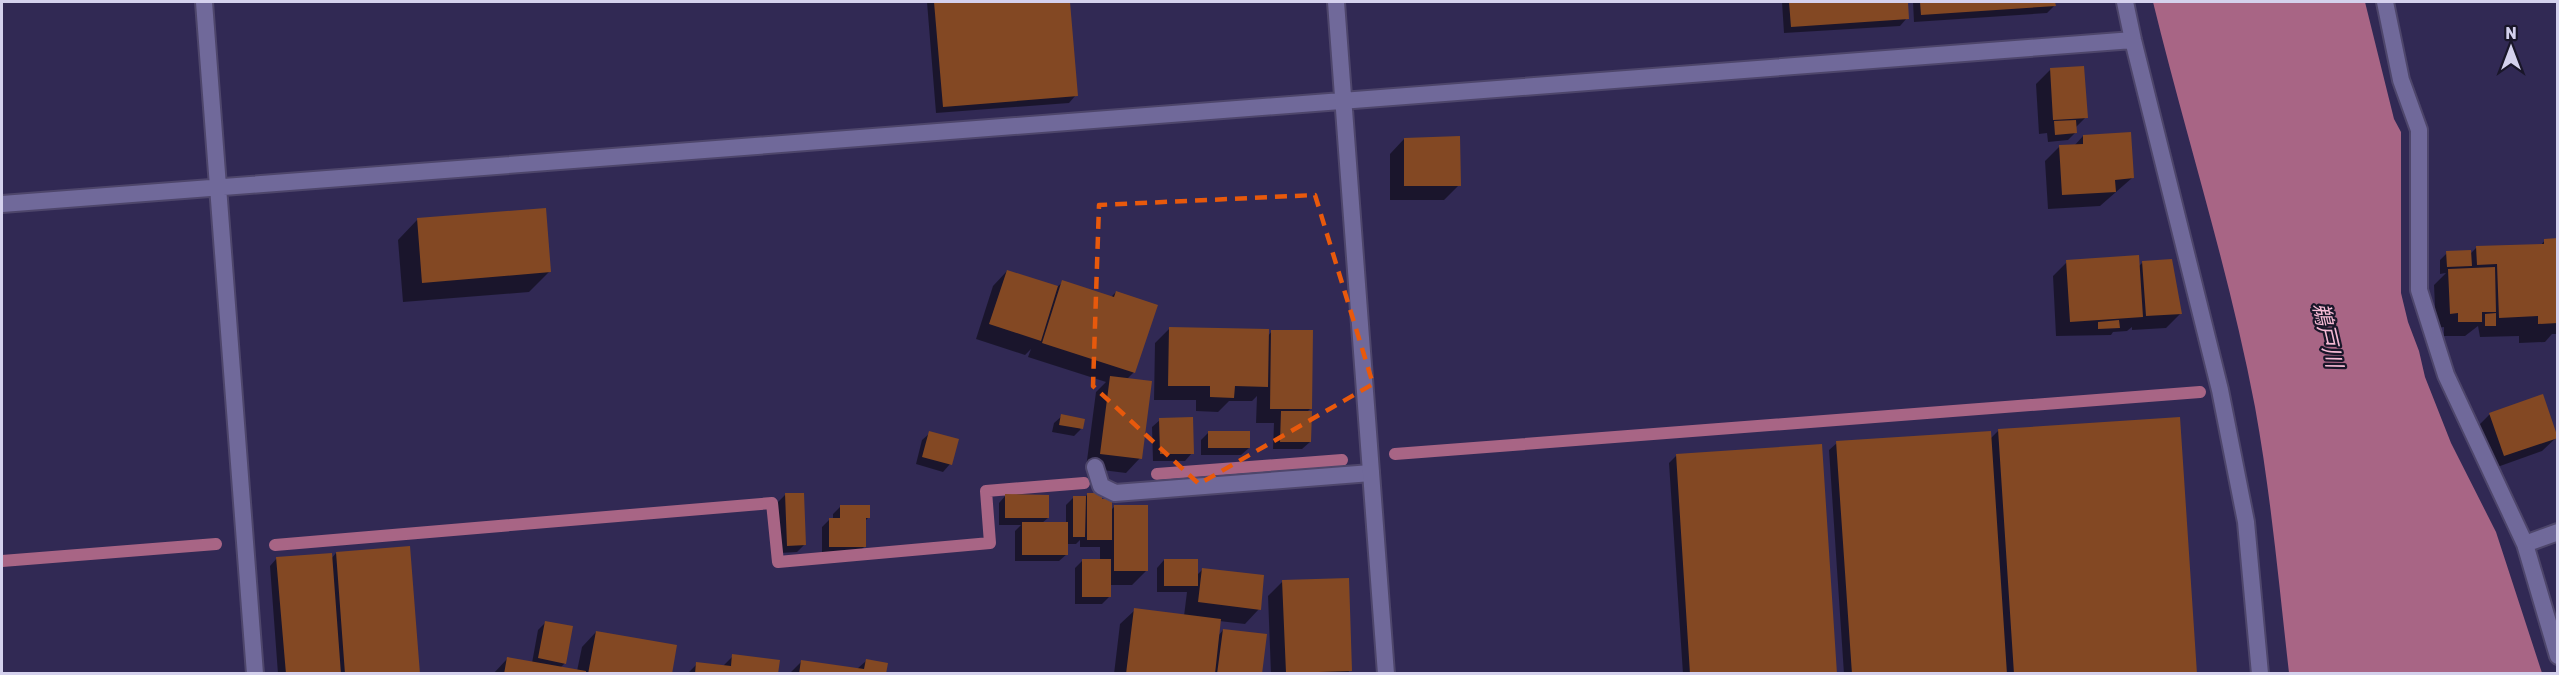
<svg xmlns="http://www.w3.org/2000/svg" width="2559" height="675" viewBox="0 0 2559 675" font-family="Rubik,'Noto Sans JP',sans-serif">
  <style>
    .water { fill: #a86585 }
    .shadow { fill: #0007 }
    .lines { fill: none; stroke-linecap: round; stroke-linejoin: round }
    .stream { stroke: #a86585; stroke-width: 12 }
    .building { fill: #834823 }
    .service-casing { stroke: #4e466b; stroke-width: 20 }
    .minor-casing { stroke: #4e466b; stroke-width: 20 }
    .service { stroke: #70699a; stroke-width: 16 }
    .minor { stroke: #70699a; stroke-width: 16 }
    .marked { fill: none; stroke: #e8590c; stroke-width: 4.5; stroke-dasharray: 12 8; stroke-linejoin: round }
    .labels { text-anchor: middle; stroke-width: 4.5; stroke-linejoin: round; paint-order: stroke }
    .water-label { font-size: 22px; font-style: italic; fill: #f6bbd5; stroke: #191629 }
  </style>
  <rect width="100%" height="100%" fill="#312954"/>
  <path class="water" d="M2153,2H2365L2394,119L2401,132V293L2408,322L2419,351L2425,377L2451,443L2496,532L2542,673H2289C2279,585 2271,495 2255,407C2229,270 2186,137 2153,2Z"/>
  <path class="shadow" d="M927,2H1069L1076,95L1069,103L936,113Z
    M1782,2H1906L1907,18L1900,26L1784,33Z
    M1913,2H2054V6L2047,13L1914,22Z
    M2051,69L2086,117L2075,128L2076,132L2068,140L2048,142L2047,133L2039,134L2036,84Z
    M2083,136L2132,178L2100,206L2048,209L2045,161L2060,146H2074Z
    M1404,139L1459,185L1444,200H1390V154Z
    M417,220L549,272L529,292L403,302L398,240Z
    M2545,240H2558V334H2552L2545,342L2519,343V336L2480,337L2478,326L2465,336H2444V327L2436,328L2434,285L2446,273L2440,274V260L2447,253L2470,254L2476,248L2540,246Z
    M2067,262L2138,267L2143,262L2181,313L2166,328L2132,330V327L2127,331L2113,332L2111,335L2056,336L2053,276Z
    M1007,271L1057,287L1063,282L1111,297L1116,292L1134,372L1127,379L1140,458L1126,473L1086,468L1096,392L1106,382L1028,357L1031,349L1025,355L976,339L993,286Z
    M1170,328L1268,336L1272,331L1310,409L1306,413L1310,442L1302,449H1273L1274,423H1256L1257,396L1252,401H1229L1218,412L1196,411V400H1154L1155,343Z
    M2542,396L2557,437L2542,451L2489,470L2475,429L2489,415Z
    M1062,416L1081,429L1074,436L1052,432L1054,423Z
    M1160,420L1192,453L1185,461H1153L1152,427Z
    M1999,430L2196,674H1844L1829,450L1837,443L1990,439Z
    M1209,432L1249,448L1241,455H1201V440Z
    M930,433L950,464L943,472L916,464L922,440Z
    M1677,455L1835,674H1683L1669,463Z
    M785,495L804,545L797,552L780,553L778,502Z
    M1006,495L1048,518L1042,523H1066V505L1074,497H1085L1087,495L1100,501L1110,511L1114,507L1146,571L1132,585H1110V596L1102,604H1075V568L1082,561H1100V547H1080V540L1076,544H1067V554L1059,561H1015V531L1021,525H999V503Z
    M840,507L869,517L865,521V546L857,554H822V527L829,520H833V514Z
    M336,553L418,674H278L270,566L277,558L331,559Z
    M1164,560L1196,576L1203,569L1259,609L1245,624L1219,621L1218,636L1223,630L1261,674H1114L1120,624L1135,610L1184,616L1187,592H1157V568Z
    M1283,581L1350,670L1347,674H1271L1268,596Z
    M546,622L565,663L560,668L577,671L582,647L596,632L670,674H493L507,659L532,663L538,630Z
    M733,656L777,674H687L697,664L722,667Z
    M802,661L857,669L866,661L885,674H789Z"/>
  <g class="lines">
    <path class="stream" d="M1395,454L2200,392
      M1157,474L1342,460
      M275,545L772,503L778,562L990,543L986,491L1084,483
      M2,561L216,544"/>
  </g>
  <path class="building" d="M934,2H1070L1078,96L943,107Z
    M1789,2H1908L1909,19L1791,27Z
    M1920,2H2055L2056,6L1921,15Z
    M2084,66L2088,118L2053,120L2050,68Z
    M2076,120L2077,133L2055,135L2054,121Z
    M2131,132L2134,178L2115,180L2116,192L2062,195L2059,145L2083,144V135Z
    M1460,136L1461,186H1404V138Z
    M546,208L551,272L422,283L417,218Z
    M2558,238V323L2538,324V316L2499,318L2497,264L2477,265L2476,246L2544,244V239Z
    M2471,250L2472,266L2447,267L2446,251Z
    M2139,255L2143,317L2070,322L2066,260Z
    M2172,259L2182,314L2146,316L2142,261Z
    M2495,267L2496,312H2482V322H2458V313L2450,314L2448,269Z
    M1007,270L1058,286L1041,341L989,324Z
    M1062,280L1114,297L1116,291L1158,305L1135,373L1042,343Z
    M2496,313V326H2485V314Z
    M2119,320L2120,328L2098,329V322Z
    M1169,327L1269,329L1268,387L1235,386L1234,398L1210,397V386H1168Z
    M1271,330H1313L1312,409H1270Z
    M1110,376L1152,381L1142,459L1100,454Z
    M2543,394L2558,438L2504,456L2489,413Z
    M1281,411H1312L1311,442H1280Z
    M1061,414L1085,419L1083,429L1059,425Z
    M1193,417L1194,454H1160L1159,418Z
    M2180,417L2197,674H2014L1998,429Z
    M929,431L959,439L952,465L922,457Z
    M1208,431H1250V448H1208Z
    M1991,431L2007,674H1852L1836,441Z
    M1822,444L1837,674H1690L1676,454Z
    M785,493H804L806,545L787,546Z
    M1087,493H1102V499H1112V540H1087Z
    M1005,494L1049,495V518H1005Z
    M1073,496H1086L1085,537H1073Z
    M840,505H870V518H866V547H829V518H840Z
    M1114,505H1148V571H1114Z
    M1022,522H1068V555H1022Z
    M410,546L420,674H345L336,552Z
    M332,553L341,674H286L276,557Z
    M1082,559H1111V597H1082Z
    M1164,559H1198V586H1164Z
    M1202,568L1264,575L1261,610L1198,602Z
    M1349,578L1352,671L1286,673L1282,580Z
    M1134,608L1221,619L1215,674H1126Z
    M545,621L573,626L566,664L538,658Z
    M1223,629L1267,634L1262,674H1217Z
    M596,631L677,645L672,674H588Z
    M732,654L780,660L778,674H695L696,662L731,666Z
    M507,657L586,671V674H504Z
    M866,659L888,663L886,674H799L801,660L864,669Z"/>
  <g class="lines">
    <defs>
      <path id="service" d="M1095,467L1101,486L1115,493L1371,473"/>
      <path id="minor" d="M204,2L255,674
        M1336,2L1386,674
        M2125,2L2133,40L2220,390L2246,522L2260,674
        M2385,2L2401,80L2419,130V290L2446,375L2525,544L2558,656
        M2,204L2133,40
        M2525,544L2558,532"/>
    </defs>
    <use href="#service" class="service-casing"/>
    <use href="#minor" class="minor-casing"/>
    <use href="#service" class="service"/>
    <use href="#minor" class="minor"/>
  </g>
  <path class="marked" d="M1315,195L1373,384L1199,484L1093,386L1099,205Z"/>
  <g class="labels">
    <g class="water-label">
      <text transform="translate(2328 335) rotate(77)" y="8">鵜戸川</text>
    </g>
  </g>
  <rect width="2559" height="675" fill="none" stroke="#d4d1ed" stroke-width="6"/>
  <g transform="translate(2511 48)" stroke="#191629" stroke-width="4.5" paint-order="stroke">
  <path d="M0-4.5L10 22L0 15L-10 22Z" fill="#d4d1ed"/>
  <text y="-9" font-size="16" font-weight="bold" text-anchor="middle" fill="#d4d1ed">N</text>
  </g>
</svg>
